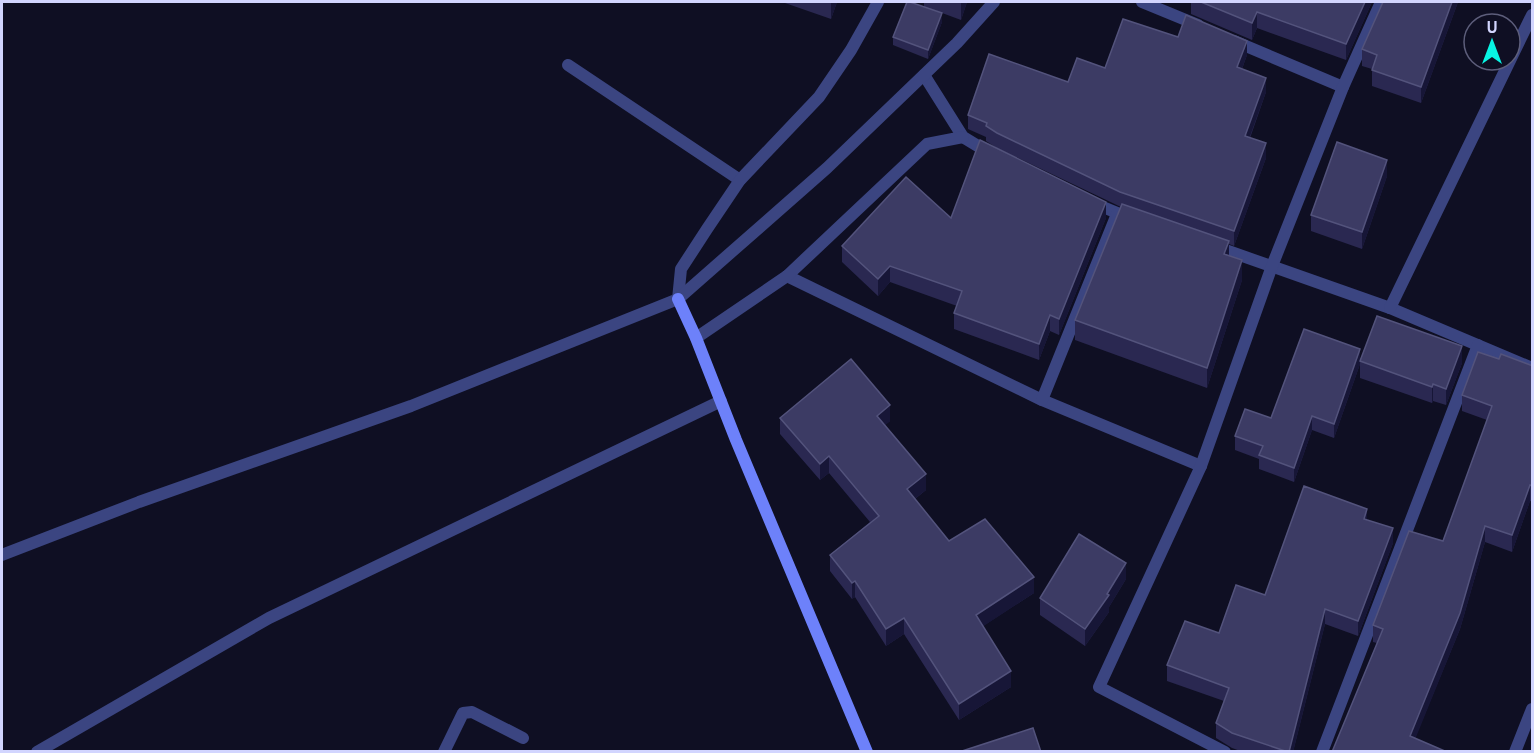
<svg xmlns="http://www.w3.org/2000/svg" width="1534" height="753" font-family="Ubuntu,sans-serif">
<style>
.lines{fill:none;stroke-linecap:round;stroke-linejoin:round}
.street{stroke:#3b4581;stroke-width:12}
.secondary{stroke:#6d81fa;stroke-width:12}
.wall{fill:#2a2851}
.shaded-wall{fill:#171637}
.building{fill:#3c3b64;stroke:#53537c;stroke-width:1.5}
</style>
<rect width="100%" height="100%" fill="#0f0f23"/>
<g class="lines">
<g class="street">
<polyline points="1142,2 1198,25"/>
<polyline points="1234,41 1343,87"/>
<polyline points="568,65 740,180"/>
<polyline points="924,75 963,137 991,154"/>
<polyline points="1093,203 1132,219"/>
<polyline points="1214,246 1390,308 1532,368"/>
<polyline points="787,276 1042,400 1201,466"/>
<polyline points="678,299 681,269 707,229 740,180 819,97 851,50 878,2"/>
<polyline points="1390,308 1532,15"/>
<polyline points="696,338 787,276 927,144 963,137"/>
<polyline points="1042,400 1117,214"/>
<polyline points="2,555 139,502 411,406 678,299 827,168 957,43 994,2"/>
<polyline points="37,752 269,618 721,401"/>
<polyline points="444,752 463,713 472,712 523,738"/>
<polyline points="1225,752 1099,687 1201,466 1272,266 1343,87 1381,2"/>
<polyline points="1322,752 1478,345"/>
<polyline points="1515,752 1532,709"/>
</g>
<polyline class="secondary" points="678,299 696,338 736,440 867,752"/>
</g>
<g class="wall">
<polygon points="785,2 837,2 831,19 785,3"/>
<polygon points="924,2 967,2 961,20 934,10 942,22 928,59 893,45 893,37 924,7"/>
<polygon points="1191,2 1372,2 1346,60 1257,28 1252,40 1191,14"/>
<polygon points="1383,2 1458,2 1421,103 1372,86 1372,69 1362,66 1362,49"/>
<polygon points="1178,37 1247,55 1242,69 1266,92 1250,138 1266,158 1234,246 1229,244 1229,255 1242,280 1207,388 1075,340 1075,320 1121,207 997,148 986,141 986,137 968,129 968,115 1068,82 1105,68"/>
<polygon points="1387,176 1362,249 1311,231 1311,215"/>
<polygon points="951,218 1106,218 1059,335 1050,331 1039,360 954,329 954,313 957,306 890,282 878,296 842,262 842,246"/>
<polygon points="1499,359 1533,366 1533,502 1530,501 1512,552 1485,542 1460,629 1415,738 1332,752 1377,643 1373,642 1373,625 1443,541 1487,420 1462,411 1462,395"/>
<polygon points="1360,360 1462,363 1446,405 1433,401 1432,403 1360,378 1360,364 1334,438 1312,430 1294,482 1259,469 1259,459 1235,450 1235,436 1271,418"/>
<polygon points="780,418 890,421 885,425 926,490 915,499 949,541 1034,593 983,626 1011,687 959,720 904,634 886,646 855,597 852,599 830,571 830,555 870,522 829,473 820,480 780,434"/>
<polygon points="1367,520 1393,543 1358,636 1325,624 1293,752 1243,752 1232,748 1216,738 1216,723 1224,701 1167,681 1167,665 1219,633 1265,595"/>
<polygon points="1126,579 1109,607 1109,612 1085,646 1040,615 1040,598"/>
</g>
<g class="shaded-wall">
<polygon points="832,2 837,2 831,19 831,3"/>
<polygon points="962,2 967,2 961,20 961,3"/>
<polygon points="1365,2 1372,2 1346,60 1346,44"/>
<polygon points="1452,2 1458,2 1421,103 1421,87"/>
<polygon points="1257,12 1257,28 1252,40 1252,23"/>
<polygon points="942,13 942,22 928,59 928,50"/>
<polygon points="1247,41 1247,55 1237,82 1237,67"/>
<polygon points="1266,78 1266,92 1245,150 1245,136"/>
<polygon points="1266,143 1266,158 1234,246 1234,231"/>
<polygon points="1387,160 1387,176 1362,249 1362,232"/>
<polygon points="1106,202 1106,218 1059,335 1059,319"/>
<polygon points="1229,241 1229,261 1224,254"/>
<polygon points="1242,260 1242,280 1207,388 1207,368"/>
<polygon points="890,266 890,282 878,296 878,279"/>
<polygon points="1050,315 1050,331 1039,360 1039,344"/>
<polygon points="1462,346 1462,363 1446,405 1446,389"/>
<polygon points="1360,349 1360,364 1334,438 1334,424"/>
<polygon points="1433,384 1433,401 1432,403 1432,387"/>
<polygon points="890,405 890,421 877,432 877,416"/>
<polygon points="1312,416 1312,430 1294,482 1294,468"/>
<polygon points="829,456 829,473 820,480 820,464"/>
<polygon points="926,474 926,490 907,505 907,489"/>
<polygon points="1530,485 1530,501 1512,552 1512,535"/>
<polygon points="1367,509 1367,524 1364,519"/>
<polygon points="1485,526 1485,542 1460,629 1410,752 1410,736"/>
<polygon points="1393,528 1393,543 1358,636 1358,621"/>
<polygon points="1126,563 1126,579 1109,607 1109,612 1085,646 1085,629"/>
<polygon points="1034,577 1034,593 976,631 976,615"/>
<polygon points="855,581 855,597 852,599 852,583"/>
<polygon points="1325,609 1325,624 1293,752 1289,752"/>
<polygon points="904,618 904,634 886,646 886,629"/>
<polygon points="1011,671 1011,687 959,720 959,704"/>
</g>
<g class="building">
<polygon points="907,2 910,2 942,13 928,50 893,37"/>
<polygon points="1201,2 1365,2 1346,44 1257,12 1252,23"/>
<polygon points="1383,2 1452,2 1421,87 1372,70 1377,55 1362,49"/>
<polygon points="1186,15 1247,41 1237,67 1266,78 1245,136 1266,143 1234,231 1120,192 997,133 986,126 987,123 968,115 989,54 1068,82 1077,58 1105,68 1123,19 1178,37"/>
<polygon points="980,140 1106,202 1059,319 1050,315 1039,344 954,313 962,291 890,266 878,279 842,246 906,177 951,218"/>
<polygon points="1337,142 1387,160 1362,232 1311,215"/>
<polygon points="1122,204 1229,241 1224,254 1242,260 1207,368 1075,320"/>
<polygon points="1377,316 1462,346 1446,389 1433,384 1432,387 1360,361"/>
<polygon points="1304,329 1360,349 1334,424 1312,416 1294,468 1259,455 1263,446 1235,436 1245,409 1271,418"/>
<polygon points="1478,352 1499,359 1501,354 1533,366 1533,486 1530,485 1512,535 1485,526 1460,613 1410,736 1447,752 1332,752 1383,629 1373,625 1409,531 1443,541 1492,406 1462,395"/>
<polygon points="851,359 890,405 877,416 926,474 907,489 949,541 985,519 1034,577 976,615 1011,671 959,704 904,618 886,629 855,581 852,583 830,555 879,516 829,456 820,464 780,418"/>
<polygon points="1304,486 1367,509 1364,519 1393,528 1358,621 1325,609 1289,752 1288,752 1232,733 1216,723 1229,688 1167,665 1185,621 1219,633 1236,585 1265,595"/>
<polygon points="1079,534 1126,563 1107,594 1109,595 1085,629 1040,598"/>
<polygon points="1033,728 1041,752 959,752"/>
</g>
<rect width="1534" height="753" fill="none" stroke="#d2d5fe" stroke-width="6"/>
<g transform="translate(1492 42)"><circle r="28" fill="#0f0f23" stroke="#5d5e7b" stroke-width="1.5"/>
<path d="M0-4.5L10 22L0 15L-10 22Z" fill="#08f4e3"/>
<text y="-9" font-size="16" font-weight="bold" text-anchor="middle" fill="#d2d5fe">U</text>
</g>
</svg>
